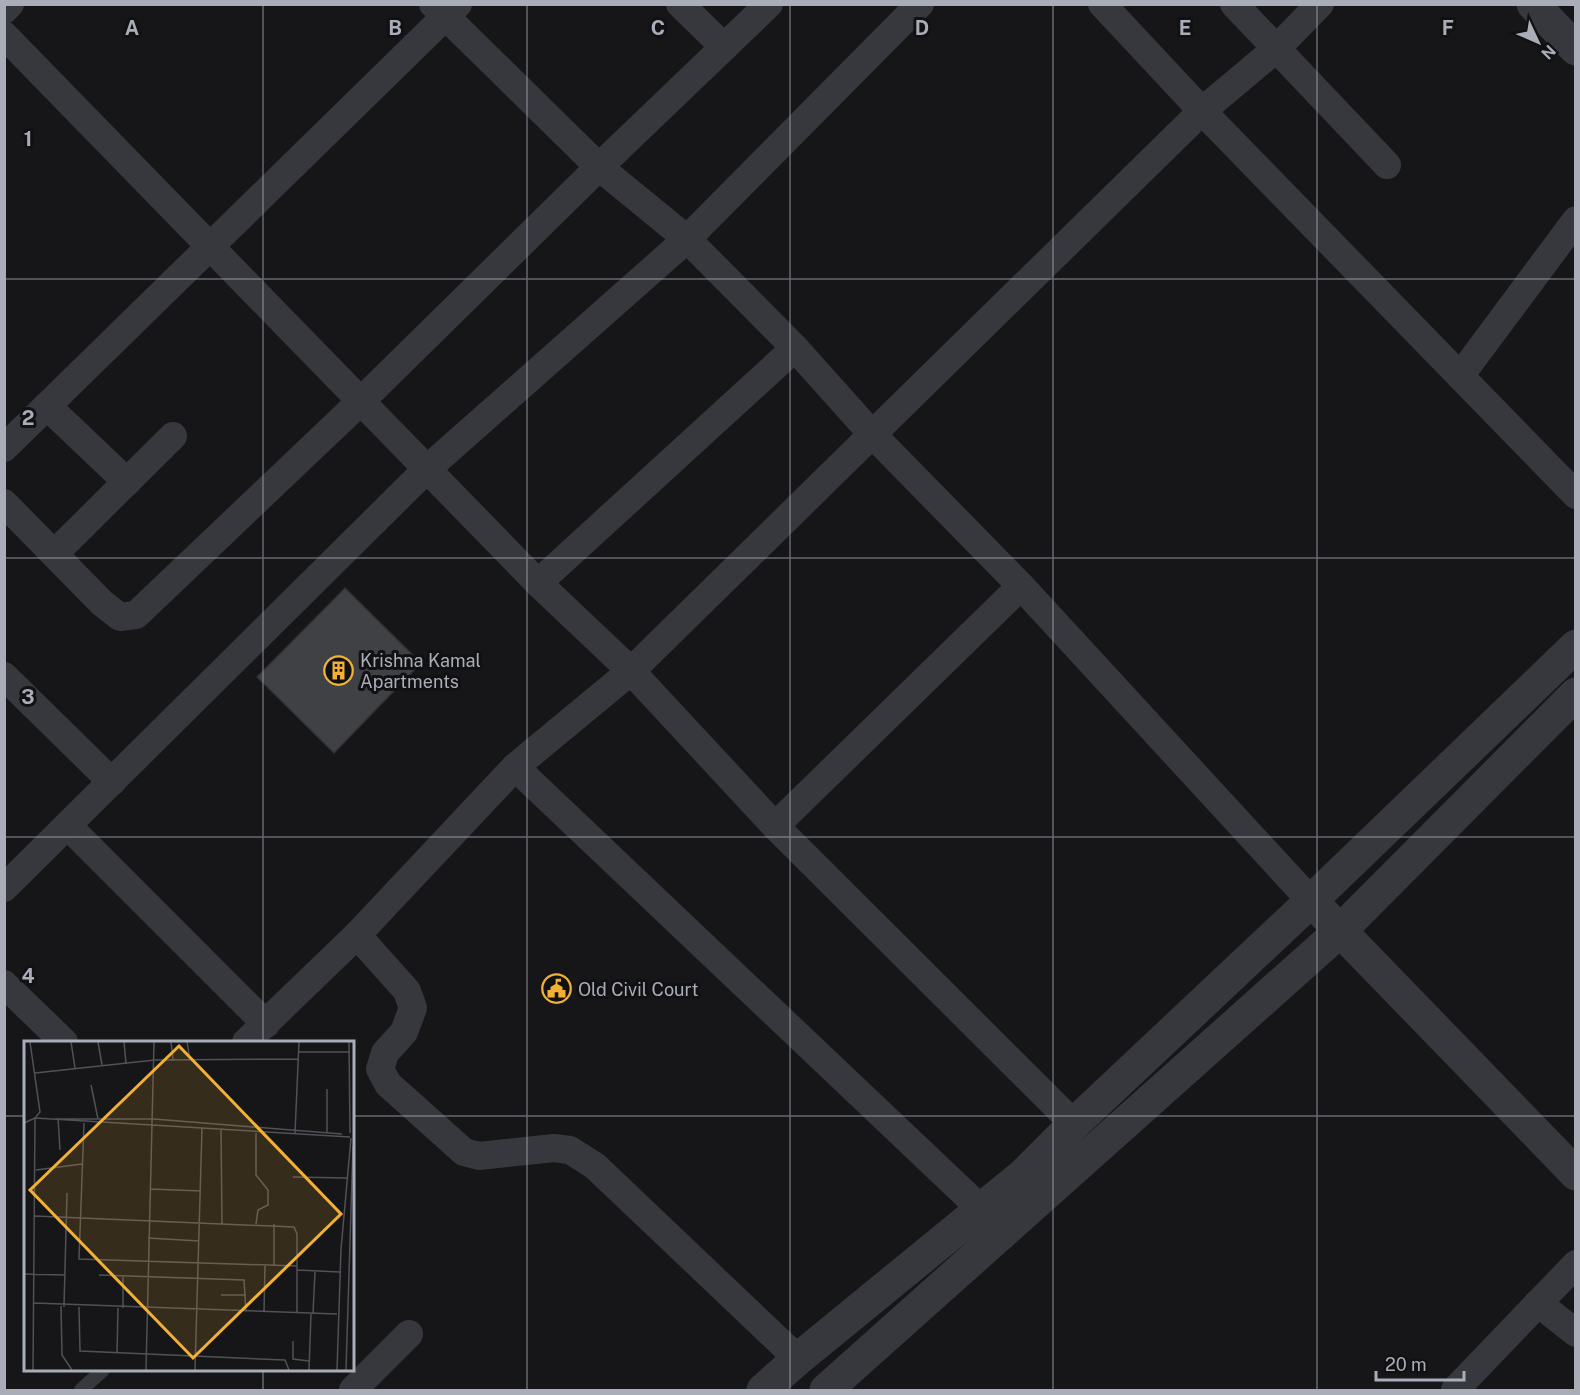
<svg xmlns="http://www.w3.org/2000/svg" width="1580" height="1395" font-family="'Public Sans',sans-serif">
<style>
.building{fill:#404145;stroke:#303034;stroke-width:1.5}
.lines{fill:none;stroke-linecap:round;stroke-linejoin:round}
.service{stroke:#37383d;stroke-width:14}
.minor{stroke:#37383d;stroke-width:28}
.tertiary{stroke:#37383d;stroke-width:33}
.grid{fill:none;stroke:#a8adb8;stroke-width:1.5;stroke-opacity:0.55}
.labels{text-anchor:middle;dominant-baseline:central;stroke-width:6;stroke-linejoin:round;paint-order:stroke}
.poi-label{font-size:18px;fill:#a8adb8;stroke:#111113;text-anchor:start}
.inset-road{fill:none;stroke:#505258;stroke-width:1.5}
.view{fill:#f2b134;fill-opacity:0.15;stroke:#f2b134;stroke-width:3}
.inset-edge{fill:none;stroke:#a8adb8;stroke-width:3}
.grid-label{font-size:20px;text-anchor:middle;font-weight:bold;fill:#a8adb8;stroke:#111113;stroke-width:6;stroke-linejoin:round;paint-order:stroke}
</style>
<rect width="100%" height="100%" fill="#161618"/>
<polygon class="building" points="345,588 421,663 334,753 257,677"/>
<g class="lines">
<polyline class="service" points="81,1390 103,1370"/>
<g class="minor">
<polyline points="433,4 599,167 687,239 795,348 872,434 1021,586 1311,901"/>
<polyline points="680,4 724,47"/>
<polyline points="1102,4 1202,111 1576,495"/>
<polyline points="1234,4 1387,165"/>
<polyline points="4,10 10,4"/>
<polyline points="4,35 538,583 631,671 775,826 1074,1124"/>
<polyline points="1460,376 1576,220"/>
<polyline points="47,406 127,482"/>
<polyline points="4,448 458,4"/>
<polyline points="4,503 102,603 120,617 136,615 361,401 599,167 769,4"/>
<polyline points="54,554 173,436"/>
<polyline points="538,583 795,348"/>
<polyline points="4,676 112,782"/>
<polyline points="515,767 981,1209"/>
<polyline points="68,826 266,1024"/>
<polyline points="775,826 1021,586"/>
<polyline points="4,888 427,469 687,239 920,4"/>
<polyline points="357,935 407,991 413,1008 404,1032 385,1053 380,1069 388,1084 464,1152 479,1156 554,1148 570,1150 595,1166 798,1359"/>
<polyline points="4,984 64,1042"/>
<polyline points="246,1042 357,935 515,767 631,671 1202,111 1277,48 1320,4"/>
<polyline points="1538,1303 1576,1333"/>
<polyline points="353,1390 409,1334"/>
<polyline points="1455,1390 1576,1264"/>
</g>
<g class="tertiary">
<polyline points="1533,4 1576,49"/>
<polyline points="1325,915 1576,1174"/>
<polyline points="763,1390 798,1359 1023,1175 1074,1124 1311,901 1576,646"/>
<polyline points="826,1390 1340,931 1576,694"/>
</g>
</g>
<path class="grid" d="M263,4V1042M527,4V1390M790,4V1390M1053,4V1390M1317,4V1390M4,279H1576M4,558H1576M4,837H1576M4,1116H26M352,1116H1576M263,1370V1390"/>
<defs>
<symbol id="building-ring" viewBox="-11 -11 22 22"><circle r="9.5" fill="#111113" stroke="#f2b134" stroke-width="1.5"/><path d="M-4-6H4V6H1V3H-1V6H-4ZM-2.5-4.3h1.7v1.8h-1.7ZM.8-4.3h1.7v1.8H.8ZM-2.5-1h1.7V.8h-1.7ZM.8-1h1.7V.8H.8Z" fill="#f2b134"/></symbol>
<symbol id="civic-ring" viewBox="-11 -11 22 22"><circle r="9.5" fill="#111113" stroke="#f2b134" stroke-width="1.5"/><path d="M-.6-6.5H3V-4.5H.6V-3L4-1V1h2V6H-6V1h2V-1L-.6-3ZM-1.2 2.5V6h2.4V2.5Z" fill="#f2b134"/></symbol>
</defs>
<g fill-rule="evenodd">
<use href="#building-ring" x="322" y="654" width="33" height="33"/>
<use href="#civic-ring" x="540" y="972" width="33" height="33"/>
</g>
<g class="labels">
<g class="poi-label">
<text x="360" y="660">Krishna Kamal<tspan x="360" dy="21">Apartments</tspan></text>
<text x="578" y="989">Old Civil Court</text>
</g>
</g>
<g transform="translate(24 1041)">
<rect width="330" height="330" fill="#161618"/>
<path class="inset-road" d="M6,1L16,71L11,77L9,329M47,1L51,27M74,1L78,24M100,1L102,22M147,1L149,19M163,1L166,19M325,1L326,92M275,11H326M11,32L131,19L274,18M67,44L74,78M34,77L36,109M31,78H130L318,93M0,82L11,77L326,96M60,82L55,218L273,225M197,88L198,183M303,91V48M232,92V134L244,149V164L234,169L232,183M271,92L275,1M12,129L58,123M269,136L323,137M126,148L177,150M11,175L270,186L273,193V272M124,197L175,200M250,225V183M273,229L316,231M0,233L41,234M75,234L220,239L222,271M197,254H222M10,262L313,273M37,265L38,314L48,329M40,266L43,152M55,266L56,310L261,319L265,329M99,267V235M240,271L241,225M289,273L291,230M269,300V318L285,320M93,312L94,267M122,329L130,1M171,329L178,87M285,329L287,273M313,329L317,208L327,97M322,329L329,105"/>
<path class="view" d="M155,5L317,173L169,317L6,149Z"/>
<rect width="330" height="330" class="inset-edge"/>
</g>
<g class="grid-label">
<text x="132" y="35">A</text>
<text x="395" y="35">B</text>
<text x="658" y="35">C</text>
<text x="922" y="35">D</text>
<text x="1185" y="35">E</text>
<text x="1448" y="35">F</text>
<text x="28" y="146">1</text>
<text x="28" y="425">2</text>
<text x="28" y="704">3</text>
<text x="28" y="983">4</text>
</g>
<rect width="1580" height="1395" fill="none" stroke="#a8adb8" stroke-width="12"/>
<g transform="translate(1538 42) rotate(134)" stroke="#111113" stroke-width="4.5" paint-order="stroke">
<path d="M0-4.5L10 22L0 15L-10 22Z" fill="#a8adb8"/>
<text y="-9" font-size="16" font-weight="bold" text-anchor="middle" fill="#a8adb8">N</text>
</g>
<path d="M1376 1371v9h88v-9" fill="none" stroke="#a8adb8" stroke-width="3"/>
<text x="1385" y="1371" font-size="18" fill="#a8adb8" stroke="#111113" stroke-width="4.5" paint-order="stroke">20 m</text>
</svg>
